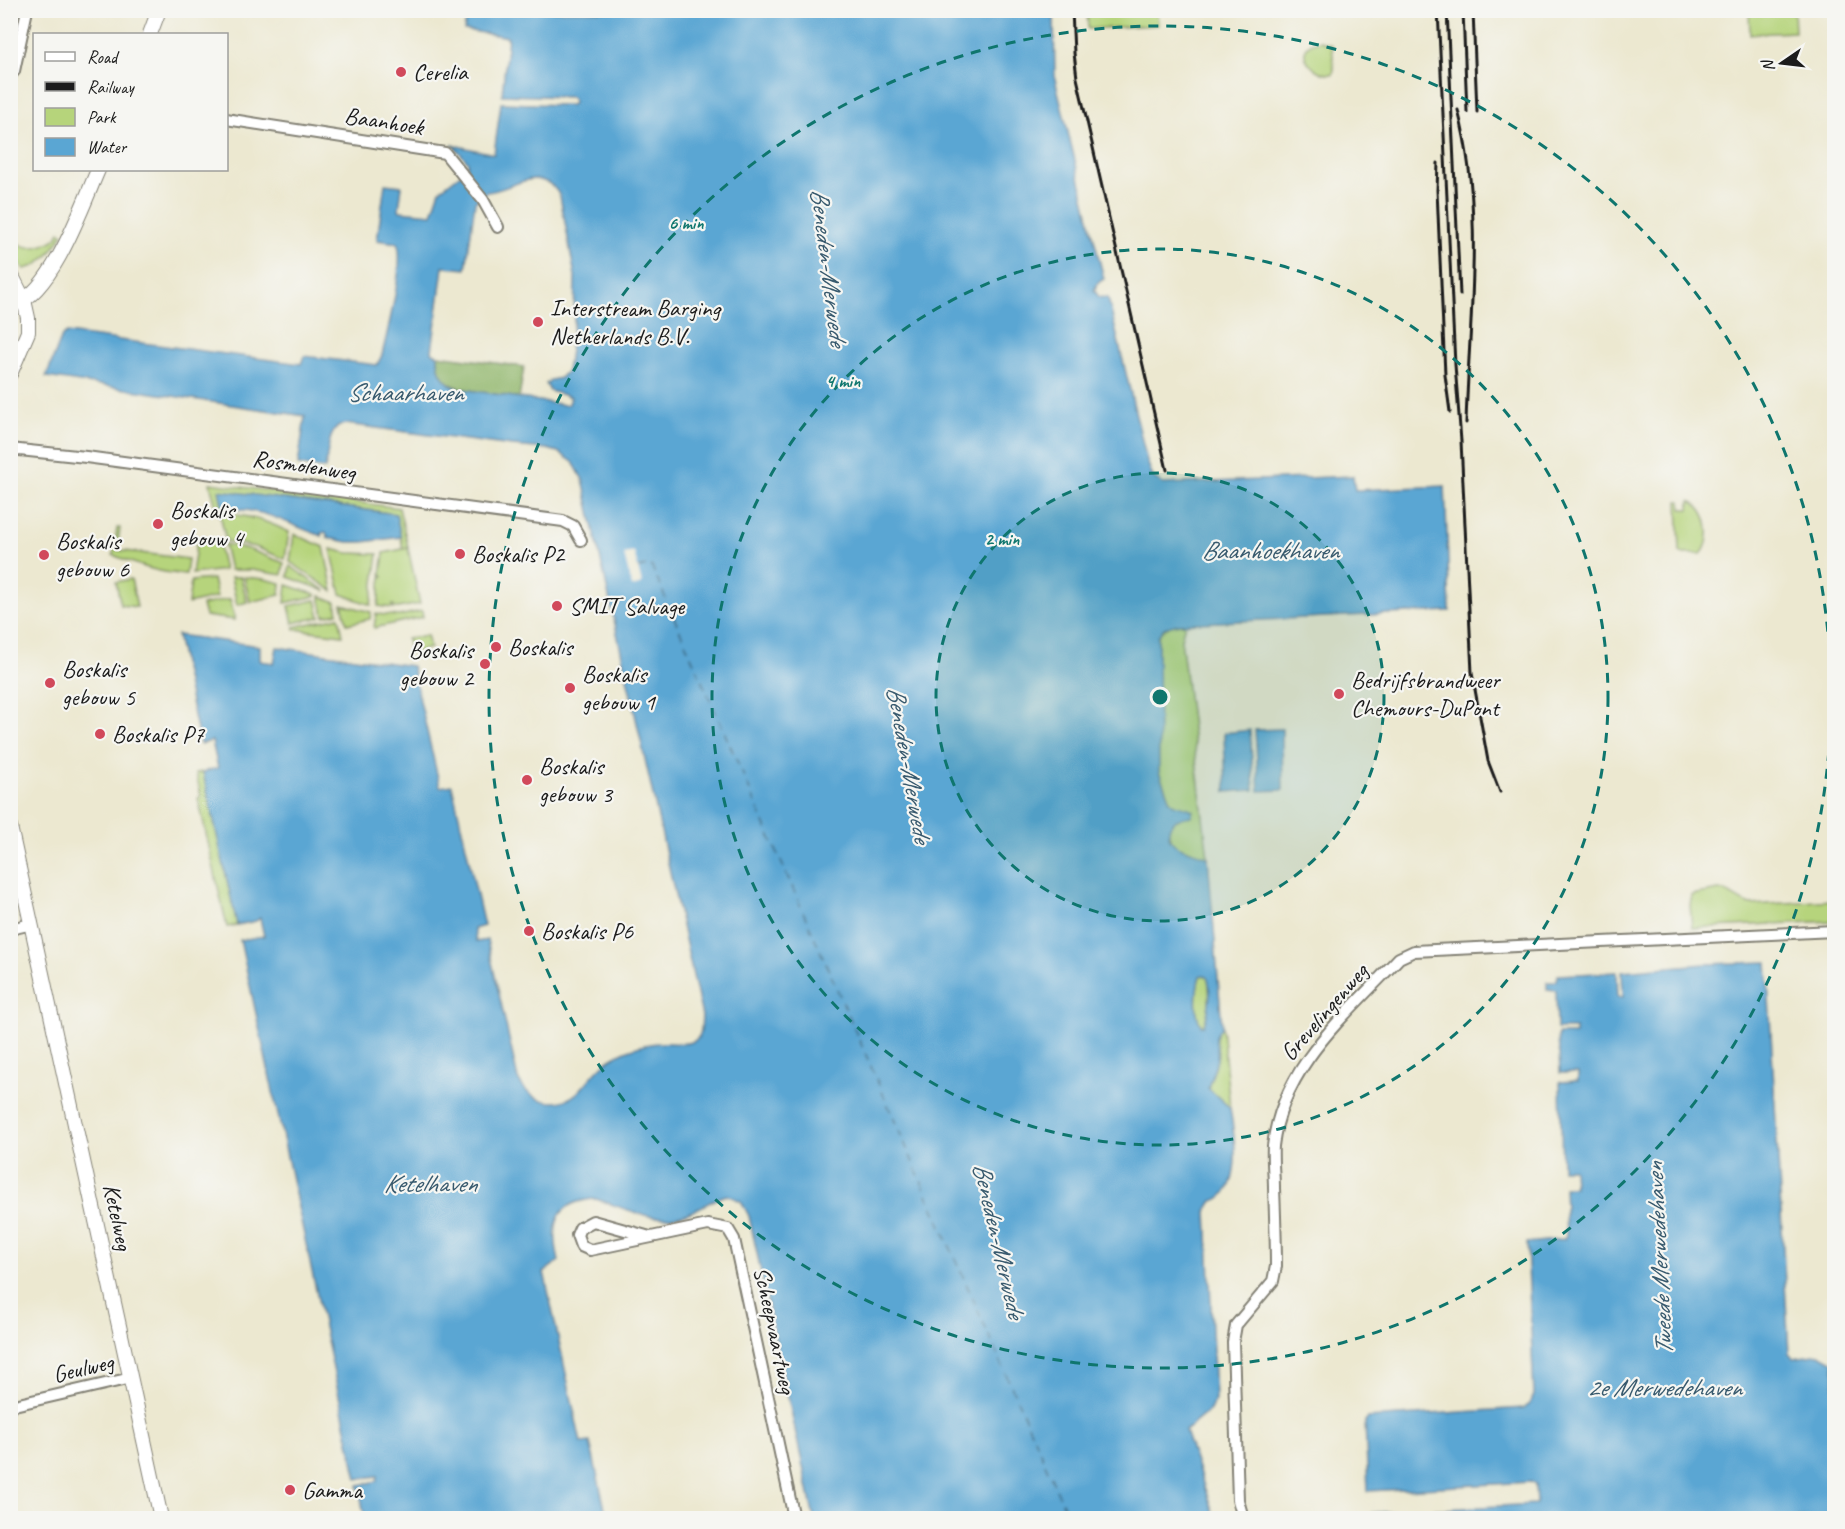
<svg xmlns="http://www.w3.org/2000/svg" width="1845" height="1529" font-family="Caveat,sans-serif">
<style>
.green{fill:#b6d47b;stroke:#69784c;stroke-width:1.5}
.forest{fill:#90b66b;stroke:#566944;stroke-width:1.5}
.water{fill:#5aa6d3;stroke:#3b6178;stroke-width:1.5;fill-rule:evenodd}
.pier{fill:#ece8d0}
.lines{fill:none;stroke-linecap:round;stroke-linejoin:round}
.ferry{stroke:#385a6e;stroke-width:1.5;stroke-dasharray:8 6;stroke-linecap:butt}
.minor-casing{stroke:#848276;stroke-width:14}
.tertiary-casing{stroke:#848276;stroke-width:16}
.minor{stroke:#fff;stroke-width:10}
.tertiary{stroke:#fff;stroke-width:14}
.rail{stroke:#1c1c1c;stroke-width:3}
.ring{fill:none;stroke:#0f766e;stroke-width:3;stroke-dasharray:10 8}
.poi-dot{fill:#d1495b;stroke:#f6f6f2;stroke-width:2}
.labels{text-anchor:middle;dominant-baseline:central;stroke-width:4.5;stroke-linejoin:round;paint-order:stroke}
.poi-label{font-size:24px;fill:#1c1c1c;stroke:#f6f6f2;text-anchor:start}
.street-label{font-size:24px;fill:#1c1c1c;stroke:#f6f6f2}
.water-label{font-size:26px;font-style:italic;fill:#385a6e;stroke:#f6f6f2}
.centre{fill:#0f766e;stroke:#f6f6f2;stroke-width:3}
.ring-label{font-size:18px;text-anchor:middle;font-weight:bold;fill:#0f766e;stroke:#f6f6f2;stroke-width:4.5;stroke-linejoin:round;paint-order:stroke}
</style>
<rect width="100%" height="100%" fill="#f6f6f2"/>
<filter id="ink" filterUnits="userSpaceOnUse"><feTurbulence type="fractalNoise" baseFrequency=".0167" numOctaves="2"/><feDisplacementMap in="SourceGraphic" scale="12" xChannelSelector="R" yChannelSelector="G"/><feConvolveMatrix kernelMatrix="1 2 1 2 8 2 1 2 1" color-interpolation-filters="sRGB"/></filter>
<filter id="wash" filterUnits="userSpaceOnUse"><feTurbulence type="fractalNoise" baseFrequency=".008" numOctaves="4" result="noise"/><feDisplacementMap in="SourceGraphic" scale="24" xChannelSelector="R" yChannelSelector="G"/><feGaussianBlur stdDeviation="1.35" result="paint"/><feColorMatrix in="noise" values="0 0 0 0 0 0 0 0 0 0 0 0 0 0 0 0 0 1.4 0 .05"/><feComposite in="paint" operator="in"/></filter>
<g filter="url(#wash)">
<rect width="100%" height="100%" fill="#ece8d0"/>
<g class="green">
<polygon points="1087,11 1157,11 1158,25 1088,29"/>
<polygon points="1749,11 1794,11 1795,32 1750,34"/>
<path d="M1321,41L1332,45L1334,70L1332,74C1311,76 1289,45 1321,41Z"/>
<path d="M60,232L63,234C53,250 43,266 24,269L11,252L10,234C13,238 16,242 21,245C32,251 55,244 60,232Z"/>
<polygon points="210,483 399,508 408,547 403,548 396,514 219,490 224,512 217,512"/>
<path d="M1678,501H1681L1682,509H1690V501C1709,508 1714,540 1701,554H1683L1680,552Z"/>
<path d="M220,514C244,513 267,521 289,532L285,559L255,547L226,541Z"/>
<path d="M117,528H120L117,550L188,559L186,574C160,574 137,565 113,555Z"/>
<polygon points="294,534 324,547 333,591 290,562"/>
<polygon points="197,540 218,543 224,570 192,574"/>
<polygon points="224,544 248,549 284,563 282,575 252,570 230,570"/>
<polygon points="408,548 420,604 398,608 394,608 394,605 392,605 392,608 378,606 381,577 383,577 381,574 384,553"/>
<polygon points="331,549 348,553 378,554 371,605 341,594"/>
<polygon points="290,566 326,591 288,577"/>
<polygon points="231,577 241,577 247,602 237,605"/>
<polygon points="244,577 264,579 281,583 280,595 250,602"/>
<polygon points="131,579 137,607 121,605 116,582"/>
<polygon points="213,579 217,597 188,604 191,581"/>
<polygon points="287,585 315,594 316,596 285,603"/>
<polygon points="320,596 336,602 338,613 324,616"/>
<polygon points="230,599 235,620 205,616 202,605"/>
<polygon points="316,600 320,617 293,623 289,606"/>
<polygon points="342,604 371,612 370,619 347,624"/>
<polygon points="422,611 423,617 374,628 376,614 399,616"/>
<polygon points="339,617 343,635 295,629 294,627"/>
<path d="M1185,624L1181,639L1208,857C1191,849 1163,850 1170,824L1181,818L1170,801L1159,772L1158,637C1162,626 1174,624 1185,624Z"/>
<polygon points="427,635 430,648 410,653 407,639"/>
<polygon points="203,772 237,925 227,927 198,798 201,797 196,773"/>
<path d="M1719,890C1731,892 1739,902 1751,905L1834,900V921L1692,928L1690,905L1692,895Z"/>
<path d="M1203,975L1207,976C1212,989 1209,1013 1204,1025H1201C1194,1014 1196,989 1200,976Z"/>
<path d="M1222,1027L1230,1108L1208,1088C1211,1079 1215,1069 1217,1059C1220,1045 1210,1040 1222,1027Z"/>
</g>
<path class="forest" d="M438,355L524,367L519,398C506,396 494,394 481,392C457,388 436,386 438,355Z"/>
<g class="water">
<path d="M468,11H1054L1055,79L1104,279L1099,282L1094,290L1099,297L1108,298L1147,461L1153,477L1163,484L1353,476L1355,490L1445,486L1450,611L1178,624L1164,628L1158,636L1159,772L1170,801C1176,808 1187,804 1193,811L1191,816C1182,818 1171,819 1169,830C1165,849 1196,851 1208,857L1222,1027C1210,1040 1220,1045 1217,1059C1215,1069 1211,1078 1208,1088L1230,1108C1234,1132 1245,1192 1213,1201L1207,1210L1215,1399L1210,1410L1185,1431L1215,1518H814L749,1216L741,1201L727,1195C713,1199 701,1208 688,1213C656,1226 626,1208 596,1199C554,1201 551,1225 559,1261L544,1272L581,1443L590,1442L607,1518H365L358,1485L377,1481L378,1476L357,1479L240,940L264,936L260,918L256,921L237,925L203,772L218,768L212,741L200,744L177,635L260,646V661L274,663L277,647L412,666L440,787L452,785L484,926L474,929L476,942L487,940L518,1079C529,1101 557,1110 577,1093C587,1084 594,1072 605,1063C614,1056 624,1051 634,1048C643,1045 653,1043 662,1043C672,1042 685,1046 694,1041C703,1037 701,1024 702,1016L583,480L573,462L558,452L547,449L512,446L346,424C327,425 328,455 325,469L298,465L305,416L46,377L62,336L67,333L301,364L304,356L377,365L382,355C387,334 406,259 397,243L377,240L385,184L402,186L399,209L400,211L432,214L440,190L467,169L468,162L453,145L494,154L501,103L564,105H571L574,102L571,97L502,95L508,37L464,30ZM533,179C546,180 553,184 560,196L575,276L574,321L567,371L560,378L551,380L546,384L550,391L571,397L569,404L565,405L456,388C442,380 437,370 438,355L433,353L432,351L443,267L466,269L475,202L486,192C500,192 517,181 533,179ZM1203,975L1207,977C1212,989 1209,1012 1204,1025H1201C1194,1014 1196,989 1200,976Z"/>
<path d="M219,490L396,514L401,537L363,542H348L328,538L326,532L321,533L322,536C283,523 267,508 223,509Z"/>
<polygon points="1282,729 1283,790 1259,791 1255,730"/>
<polygon points="1250,730 1254,790 1226,792 1224,733"/>
<polygon points="1767,962 1789,1354 1793,1358 1820,1354 1834,1362 1834,1518 1372,1518 1372,1513 1536,1504 1535,1485 1531,1482 1368,1491 1365,1421 1368,1418 1524,1408 1529,1405 1534,1395 1527,1243 1564,1239 1566,1235 1564,1187 1574,1187 1573,1169 1562,1169 1560,1082 1578,1081 1578,1073 1560,1073 1558,1034 1575,1034 1575,1029 1557,1029 1556,990 1547,989 1547,982 1554,982 1557,980 1558,975 1617,972 1618,997 1623,997 1622,971 1705,964"/>
</g>
<polygon class="pier" points="634,552 642,584 632,587 624,554"/>
<g class="lines">
<polyline class="ferry" points="638,568 651,565 1069,1518"/>
</g>
</g>
<g filter="url(#ink)">
<g class="lines">
<defs>
<g id="minor">
<polyline points="10,75 14,71 27,10"/>
<polyline points="226,119 445,153 483,200 498,227"/>
<polyline points="10,449 86,457 563,521 573,526 581,540"/>
<polyline points="10,929 32,924"/>
<polyline points="650,1237 593,1221 580,1228 577,1235 581,1246 590,1250 708,1225 728,1229 734,1239 794,1518"/>
<polyline points="10,1406 131,1378"/>
<path d="M1243,1518L1238,1500L1233,1342L1236,1325L1273,1281L1276,1266C1276,1240 1275,1214 1274,1188C1274,1174 1272,1159 1273,1146C1282,1066 1347,1014 1399,958L1414,951L1834,931"/>
</g>
<g id="tertiary">
<polyline points="150,34 159,10"/>
<polyline points="10,272 24,300 28,318 28,332 10,374"/>
<path d="M17,303C53,290 83,204 98,170"/>
<polyline points="10,827 161,1518"/>
</g>
</defs>
<use href="#minor" class="minor-casing"/>
<use href="#tertiary" class="tertiary-casing"/>
<use href="#minor" class="minor"/>
<use href="#tertiary" class="tertiary"/>
<g class="rail">
<polyline points="1072,10 1074,53 1077,78 1167,470"/>
<polyline points="1438,10 1455,365 1461,441 1472,673 1488,761 1500,792"/>
<polyline points="1447,10 1460,295"/>
<polyline points="1463,10 1467,112"/>
<polyline points="1473,10 1477,112"/>
<path d="M1458,110C1485,215 1469,317 1466,423"/>
<polyline points="1438,163 1437,190 1445,375 1450,412"/>
</g>
</g>
</g>
<circle cx="1160" cy="697" r="224" fill="#0f766e" fill-opacity=".12"/>
<g class="ring">
<circle cx="1160" cy="697" r="224"/>
<circle cx="1160" cy="697" r="448"/>
<circle cx="1160" cy="697" r="671"/>
</g>
<g class="poi-dot">
<circle cx="401" cy="72" r="6"/>
<circle cx="538" cy="322" r="6"/>
<circle cx="158" cy="524" r="6"/>
<circle cx="460" cy="554" r="6"/>
<circle cx="44" cy="555" r="6"/>
<circle cx="557" cy="606" r="6"/>
<circle cx="496" cy="647" r="6"/>
<circle cx="485" cy="664" r="6"/>
<circle cx="50" cy="683" r="6"/>
<circle cx="570" cy="688" r="6"/>
<circle cx="1339" cy="694" r="6"/>
<circle cx="100" cy="734" r="6"/>
<circle cx="527" cy="780" r="6"/>
<circle cx="529" cy="931" r="6"/>
<circle cx="290" cy="1490" r="6"/>
</g>
<g class="labels">
<g class="poi-label">
<text x="413" y="72">Cerelia</text>
<text x="550" y="308">Interstream Barging<tspan x="550" dy="28">Netherlands B.V.</tspan></text>
<text x="170" y="510">Boskalis<tspan x="170" dy="28">gebouw 4</tspan></text>
<text x="56" y="541">Boskalis<tspan x="56" dy="28">gebouw 6</tspan></text>
<text x="472" y="554">Boskalis P2</text>
<text x="569" y="606">SMIT Salvage</text>
<text x="508" y="647">Boskalis</text>
<text x="473" y="650" text-anchor="end">Boskalis<tspan x="473" dy="28">gebouw 2</tspan></text>
<text x="62" y="669">Boskalis<tspan x="62" dy="28">gebouw 5</tspan></text>
<text x="582" y="674">Boskalis<tspan x="582" dy="28">gebouw 1</tspan></text>
<text x="1351" y="680">Bedrijfsbrandweer<tspan x="1351" dy="28">Chemours-DuPont</tspan></text>
<text x="112" y="734">Boskalis P7</text>
<text x="539" y="766">Boskalis<tspan x="539" dy="28">gebouw 3</tspan></text>
<text x="541" y="931">Boskalis P6</text>
<text x="302" y="1490">Gamma</text>
</g>
<g class="street-label">
<text transform="translate(384 121) rotate(9)">Baanhoek</text>
<text transform="translate(304 465) rotate(8)">Rosmolenweg</text>
<text transform="translate(1324 1012) rotate(-49)">Grevelingenweg</text>
<text transform="translate(118 1217) rotate(78)">Ketelweg</text>
<text transform="translate(775 1330) rotate(78)">Scheepvaartweg</text>
<text transform="translate(83 1368) rotate(-13)">Geulweg</text>
</g>
<g class="water-label">
<text transform="translate(829 267) rotate(83)">Beneden-Merwede</text>
<text x="405" y="392">Schaarhaven</text>
<text x="1270" y="550">Baanhoekhaven</text>
<text transform="translate(909 764) rotate(80)">Beneden-Merwede</text>
<text x="430" y="1183">Ketelhaven</text>
<text transform="translate(999 1240) rotate(77)">Beneden-Merwede</text>
<text transform="translate(1659 1259) rotate(-93)">Tweede Merwedehaven</text>
<text x="1664" y="1387">2e Merwedehaven</text>
</g>
</g>
<circle cx="1160" cy="697" r="9" class="centre"/>
<g class="ring-label">
<text x="686" y="229">6 min</text>
<text x="843" y="387">4 min</text>
<text x="1002" y="545">2 min</text>
</g>
<rect width="1845" height="1529" fill="none" stroke="#f6f6f2" stroke-width="36"/>
<rect x="33" y="33" width="195" height="138" fill="#f6f6f2" stroke="#9f9f9c" stroke-width="1.5"/>
<rect x="45" y="52" width="30" height="9" fill="#ffffff" stroke="#9f9f9c" stroke-width="1.5"/>
<text x="87" y="63" font-size="18" fill="#1c1c1c">Road</text>
<rect x="45" y="82" width="30" height="9" fill="#1c1c1c" stroke="#9f9f9c" stroke-width="1.5"/>
<text x="87" y="93" font-size="18" fill="#1c1c1c">Railway</text>
<rect x="45" y="108" width="30" height="18" fill="#b6d47b" stroke="#9f9f9c" stroke-width="1.5"/>
<text x="87" y="123" font-size="18" fill="#1c1c1c">Park</text>
<rect x="45" y="138" width="30" height="18" fill="#5aa6d3" stroke="#9f9f9c" stroke-width="1.5"/>
<text x="87" y="153" font-size="18" fill="#1c1c1c">Water</text>
<g transform="translate(1782 63) rotate(256)" stroke="#f6f6f2" stroke-width="4.5" paint-order="stroke">
<path d="M0-4.5L10 22L0 15L-10 22Z" fill="#1c1c1c"/>
<text y="-9" font-size="16" font-weight="bold" text-anchor="middle" fill="#1c1c1c">N</text>
</g>
</svg>
